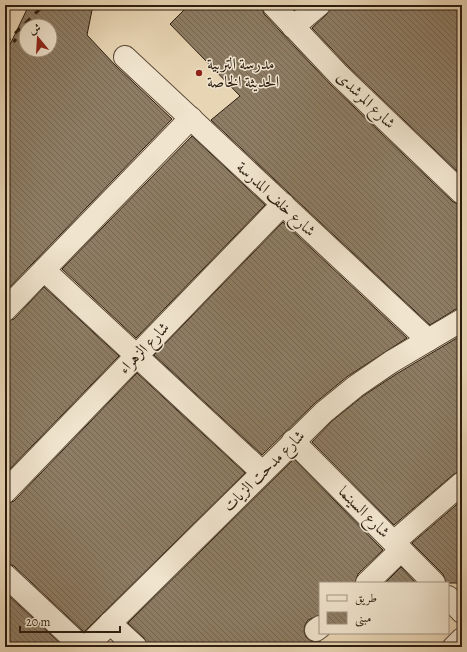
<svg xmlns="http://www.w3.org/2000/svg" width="467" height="652" font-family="Alegreya,Amiri,serif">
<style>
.building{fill:url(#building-back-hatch);stroke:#2c1d0f;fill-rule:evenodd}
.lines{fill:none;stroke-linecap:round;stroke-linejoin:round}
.minor-casing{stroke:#5b4b38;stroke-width:24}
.minor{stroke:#f0e4ce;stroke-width:22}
.rail{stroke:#2c1d0f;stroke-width:3;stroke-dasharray:7 7;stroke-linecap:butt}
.poi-dot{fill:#8f2418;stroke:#f0e4ce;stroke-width:1.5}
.labels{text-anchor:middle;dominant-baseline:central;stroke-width:3;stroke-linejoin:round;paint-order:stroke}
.poi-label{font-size:16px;fill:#2c1d0f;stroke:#f0e4ce;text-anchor:start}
.street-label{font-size:16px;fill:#2c1d0f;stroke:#f0e4ce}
</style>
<defs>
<pattern id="building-back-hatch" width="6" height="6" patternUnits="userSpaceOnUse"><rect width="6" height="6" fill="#8e7d65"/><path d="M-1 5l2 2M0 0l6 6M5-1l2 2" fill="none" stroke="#746652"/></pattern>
</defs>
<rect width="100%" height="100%" fill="#e8d5b4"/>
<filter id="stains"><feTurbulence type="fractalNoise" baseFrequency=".005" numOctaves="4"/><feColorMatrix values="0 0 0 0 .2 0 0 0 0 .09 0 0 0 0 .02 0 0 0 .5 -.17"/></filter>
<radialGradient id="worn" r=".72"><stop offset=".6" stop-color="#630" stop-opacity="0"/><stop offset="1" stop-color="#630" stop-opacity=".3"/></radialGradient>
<g class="building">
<path d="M29,5H93L87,35L116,66L172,119L5,292V55ZM26,26H50V50H26Z"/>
<polygon points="189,5 261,5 264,14 330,84 453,202 462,205 462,308 456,309 430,325 211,120 240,96 170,24"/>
<polygon points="331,5 462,5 462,176 348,66 312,28 327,14"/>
<polygon points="192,136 265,205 136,338 62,269"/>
<polygon points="283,222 407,338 348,376 315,403 262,455 154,355"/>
<polygon points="44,287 119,356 5,474 5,322 14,319"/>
<polygon points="462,335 462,471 454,474 394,525 312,442 332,421 363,396 398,373"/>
<polygon points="137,373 245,473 84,632 14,566 5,563 5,504 14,501"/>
<polygon points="294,459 383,550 358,574 355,583 320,583 320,615 308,620 305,625 304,631 306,637 311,641 320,641 320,647 148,647 144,638 128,623"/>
<polygon points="462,500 462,583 446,583 443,574 412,543"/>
<polygon points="401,567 416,583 385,583"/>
<polygon points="5,592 64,647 5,647"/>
</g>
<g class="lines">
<defs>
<g id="minor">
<polyline points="273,5 339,75 462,193"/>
<polyline points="293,27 319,5"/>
<polyline points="125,57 428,340"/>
<polyline points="44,270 262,472"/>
<polyline points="5,310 191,118"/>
<polyline points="293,441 434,583"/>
<polyline points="5,492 283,204"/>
<polyline points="394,542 462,483"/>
<polyline points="5,575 82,647"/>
<polyline points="367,583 401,550"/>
<polyline points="448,597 462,612"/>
<polyline points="110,623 136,647"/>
<polyline points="316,630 320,627"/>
<polyline points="86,647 324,412 356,386 391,362 462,320"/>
<polyline points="454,647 462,639"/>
</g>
</defs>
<use href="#minor" class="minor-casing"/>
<use href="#minor" class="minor"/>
<g class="rail">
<polyline points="5,43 44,5"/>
<polyline points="5,53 16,39"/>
</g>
</g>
<circle class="poi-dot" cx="199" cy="73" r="4"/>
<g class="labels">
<g class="poi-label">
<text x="207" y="64">مدرسة التربية<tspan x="207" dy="18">الحديثة الخاصة</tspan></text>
</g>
<g class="street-label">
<text transform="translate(366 100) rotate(44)">شارع المرشدى</text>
<text transform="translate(276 199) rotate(43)">شارع خلف المدرسة</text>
<text transform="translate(144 348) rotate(-46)">شارع الزهراء</text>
<text transform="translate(264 471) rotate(-45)">شارع مدحت الزيات</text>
<text transform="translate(364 512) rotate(45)">شارع السينما</text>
</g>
</g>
<rect width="467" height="652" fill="none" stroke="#e8d5b4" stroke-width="20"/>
<rect x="6" y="6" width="455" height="640" fill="none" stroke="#2c1d0f" stroke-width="2"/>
<rect x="10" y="10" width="447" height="632" fill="none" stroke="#2c1d0f"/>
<rect x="319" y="582" width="130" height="52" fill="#f0e4ce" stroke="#a29482"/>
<rect x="327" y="595" width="20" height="6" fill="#f0e4ce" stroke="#a29482"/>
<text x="355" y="602" font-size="12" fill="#2c1d0f">طريق</text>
<rect x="327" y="612" width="20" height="12" fill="url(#building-back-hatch)" stroke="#a29482"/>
<text x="355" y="622" font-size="12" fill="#2c1d0f">مبنى</text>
<g transform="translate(38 38) rotate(342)"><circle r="19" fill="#f0e4ce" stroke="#a29482"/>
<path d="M0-3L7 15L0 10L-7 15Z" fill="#8f2418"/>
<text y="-6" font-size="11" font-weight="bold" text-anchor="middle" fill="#2c1d0f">ش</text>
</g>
<path d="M20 626v6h100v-6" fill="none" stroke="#2c1d0f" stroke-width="2"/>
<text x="26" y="626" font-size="12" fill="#2c1d0f" stroke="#f0e4ce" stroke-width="3" paint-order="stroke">20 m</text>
<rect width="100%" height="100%" filter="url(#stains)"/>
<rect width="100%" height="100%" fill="url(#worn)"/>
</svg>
